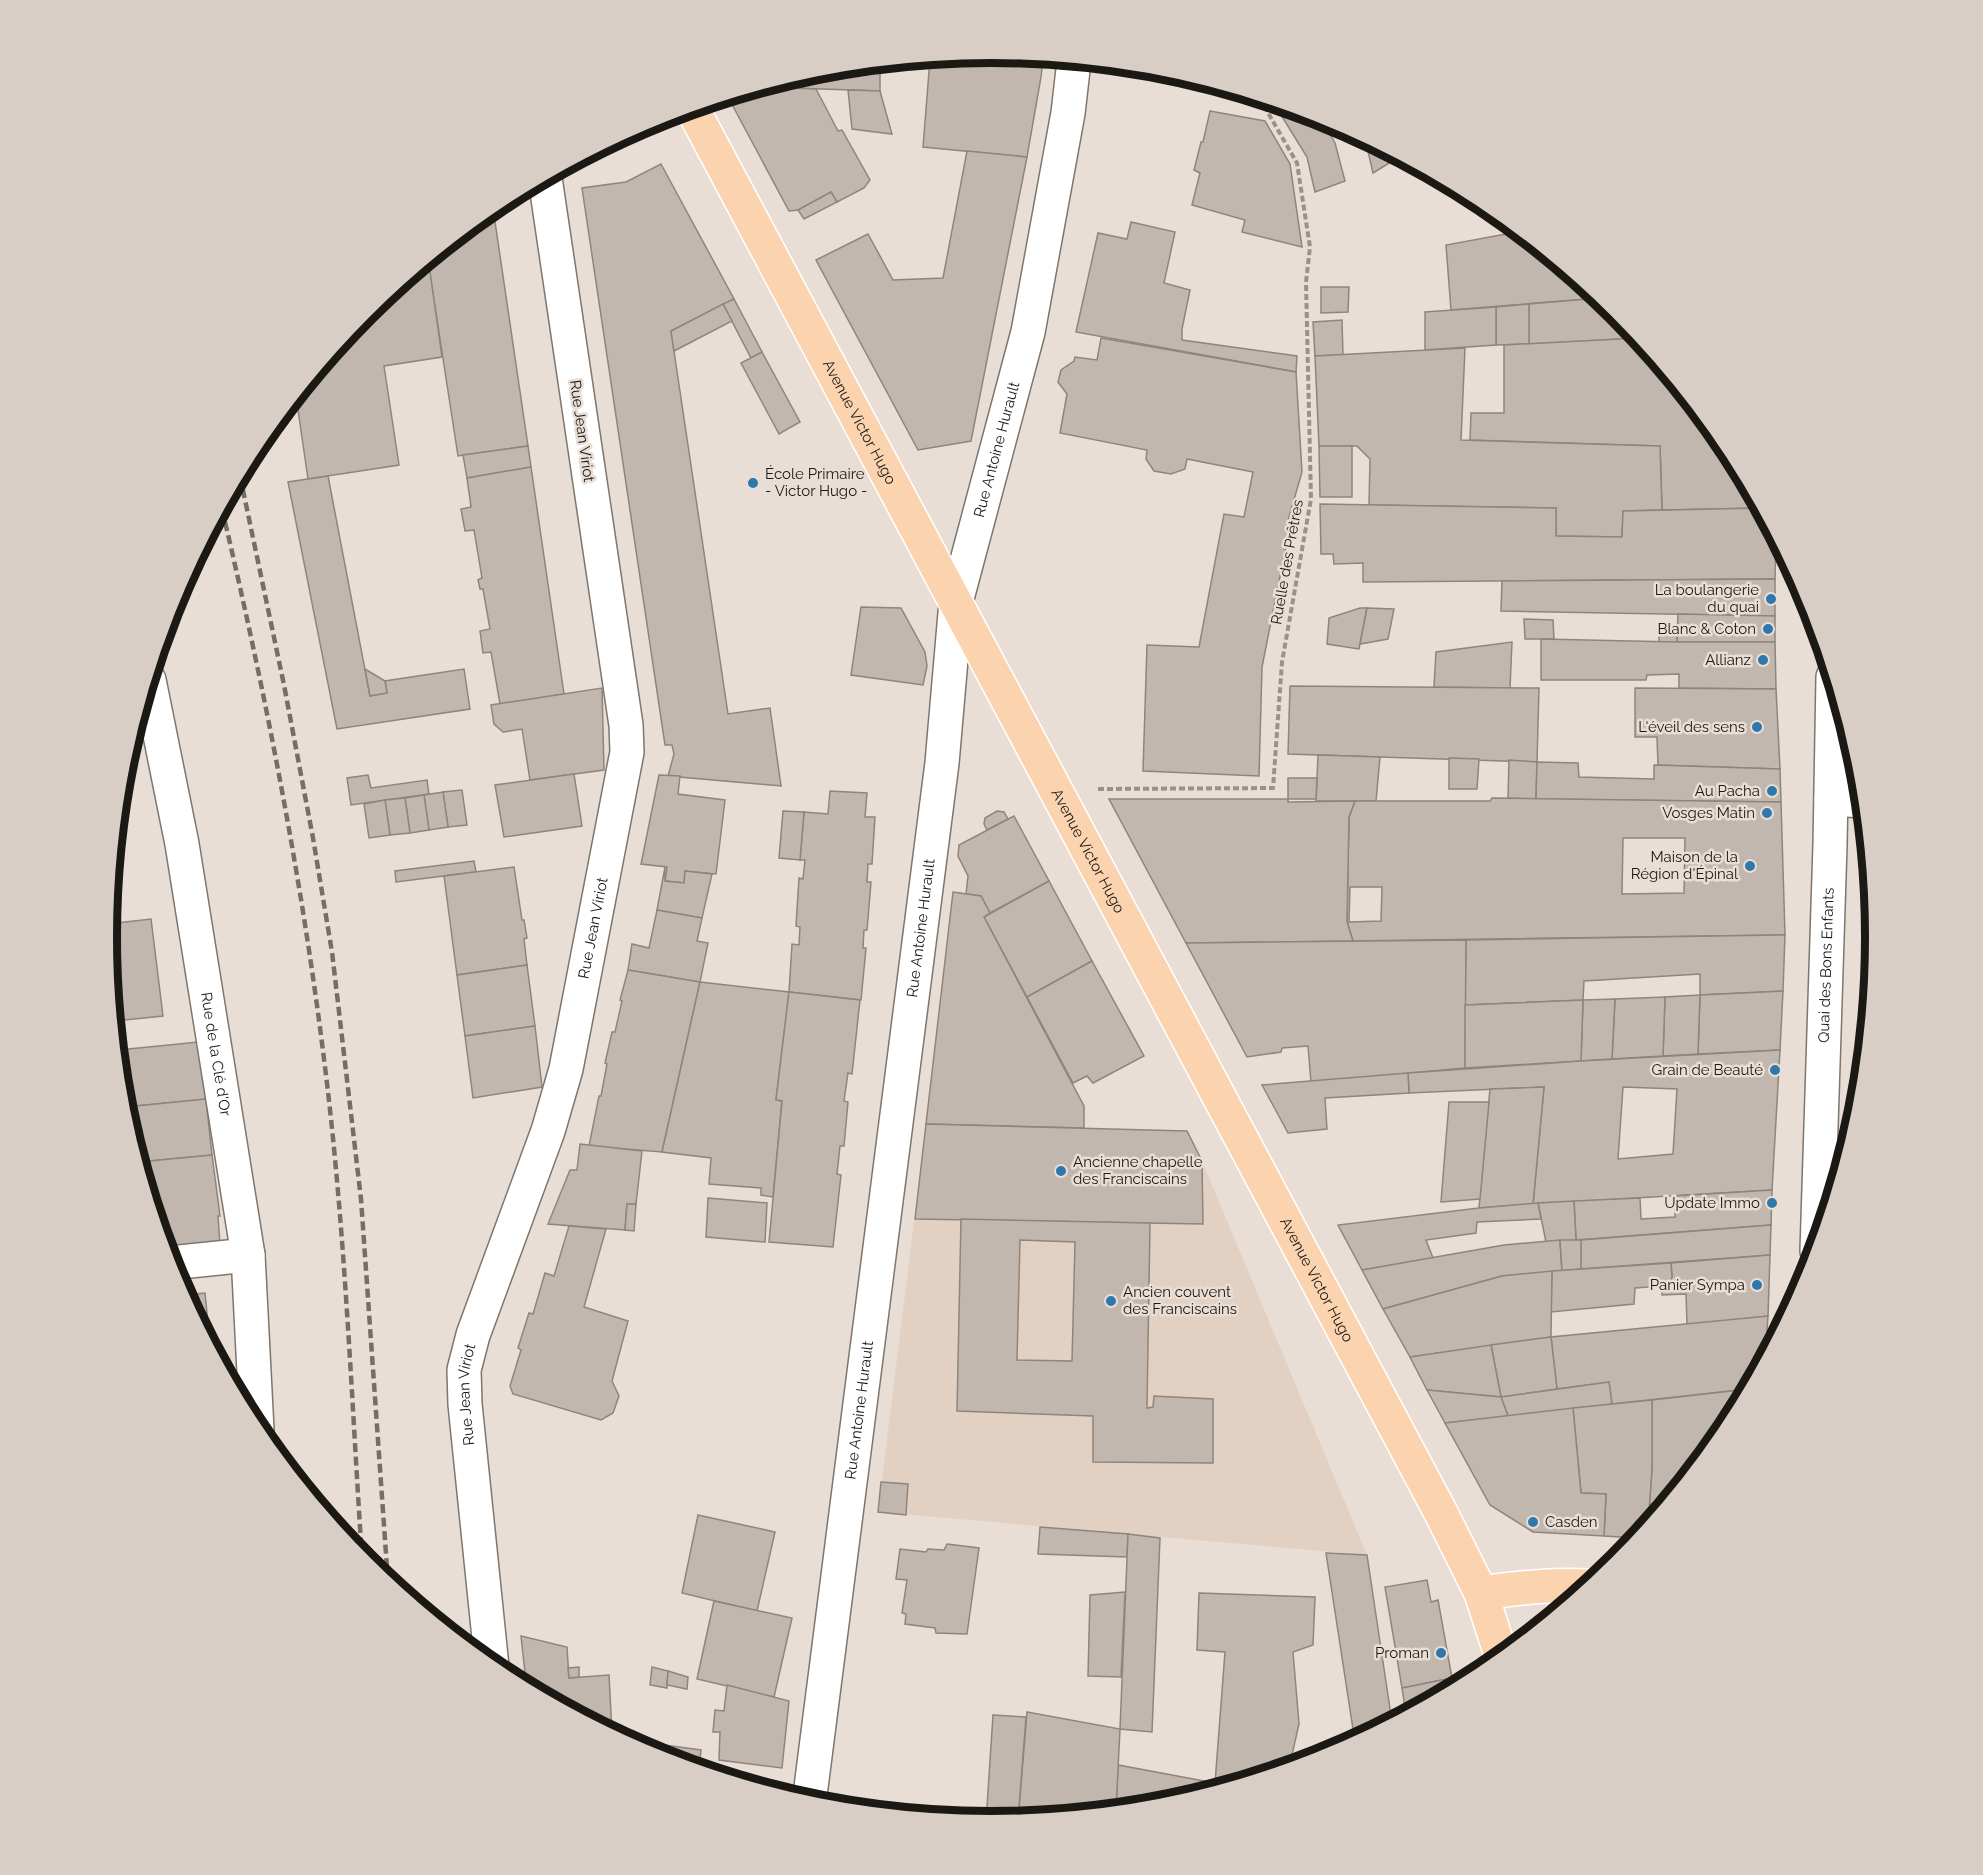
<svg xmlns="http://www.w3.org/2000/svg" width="1983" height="1875" font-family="Raleway,sans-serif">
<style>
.built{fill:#e2d1c3}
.building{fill:#c1b7ae;stroke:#8e857d;stroke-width:1.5;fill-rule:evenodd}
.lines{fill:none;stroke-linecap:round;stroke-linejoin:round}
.minor-casing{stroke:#7e756d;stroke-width:36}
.major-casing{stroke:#fff;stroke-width:36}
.path{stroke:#99918a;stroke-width:4;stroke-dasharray:6 3;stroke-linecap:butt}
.minor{stroke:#fff;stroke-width:33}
.major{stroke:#fbd3ae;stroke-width:33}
.rail{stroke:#746e68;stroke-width:4.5;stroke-dasharray:9 4.5;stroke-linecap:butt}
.poi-dot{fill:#3077ac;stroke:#e9ded5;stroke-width:2}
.labels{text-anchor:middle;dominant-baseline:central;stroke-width:5;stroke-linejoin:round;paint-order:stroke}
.street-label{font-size:15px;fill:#1c1915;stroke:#e9ded5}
.poi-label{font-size:15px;fill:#1c1915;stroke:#e9ded5;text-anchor:end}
.rim{fill:none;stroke:#1c1915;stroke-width:8}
</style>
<rect width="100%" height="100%" fill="#e9ded5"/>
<polygon class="built" points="926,1124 1187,1131 1202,1161 1367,1555 878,1512"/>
<g class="building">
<polygon points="992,53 1043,58 1041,77 1027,157 923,147 930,59"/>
<polygon points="880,63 880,91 793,88 792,78 819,69"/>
<polygon points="793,88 816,89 838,131 842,130 870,180 864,188 837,202 831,192 798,210 789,211 728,97 748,91"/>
<polygon points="848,90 880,91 892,134 852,129"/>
<polygon points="1273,102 1320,117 1335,143 1345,181 1315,192 1307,157"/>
<polygon points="1210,111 1265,121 1290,164 1302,247 1242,232 1245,220 1192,205 1200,173 1194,170 1201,142 1203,142"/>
<polygon points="1365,138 1394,154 1394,160 1373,173"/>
<polygon points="967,151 1027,157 971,441 918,450 816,260 868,234 893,280 943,278"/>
<polygon points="661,164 734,299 671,331 728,714 770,708 781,786 668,776 674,754 672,745 665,745 582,188 626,182"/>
<polygon points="831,192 837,202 804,219 798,210"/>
<polygon points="493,208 528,446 458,456 428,261"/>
<polygon points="1131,222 1175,232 1164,283 1190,290 1182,329 1182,340 1297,356 1296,372 1076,332 1098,233 1127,239"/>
<polygon points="1517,232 1520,232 1600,298 1451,310 1446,245"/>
<polygon points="429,265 442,357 384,366 399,465 308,479 296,396 366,311 422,266"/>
<polygon points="1321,287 1349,287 1348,312 1321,313"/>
<polygon points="1600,298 1618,312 1639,338 1529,344 1529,304"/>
<polygon points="734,299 762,352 751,358 723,304"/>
<polygon points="723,304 732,321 674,351 671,331"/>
<polygon points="1529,304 1529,344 1496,345 1496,307"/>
<polygon points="1496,307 1496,345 1425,350 1425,312"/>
<polygon points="1342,320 1343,355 1315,356 1313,322"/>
<polygon points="1101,338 1296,372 1302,472 1287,524 1290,526 1262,667 1259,776 1143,771 1147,645 1199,647 1224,514 1244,517 1253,472 1187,459 1185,469 1171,474 1154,471 1146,459 1147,450 1060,433 1067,394 1058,382 1061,370 1074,361 1075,357 1097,360"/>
<polygon points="1639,338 1728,446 1761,508 1662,510 1660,446 1470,440 1471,413 1504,413 1504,345"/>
<polygon points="1465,348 1461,440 1660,446 1662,510 1623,511 1622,537 1556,536 1556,508 1369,505 1370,459 1357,446 1319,446 1315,356"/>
<polygon points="762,352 800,422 779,434 741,363"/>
<polygon points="528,446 531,467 467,478 463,455"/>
<polygon points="1319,446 1352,446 1352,497 1320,497"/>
<polygon points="531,467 564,694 500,704 491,652 483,653 480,631 490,629 483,589 480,589 478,580 482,578 474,530 465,531 461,509 471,507 467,478"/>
<polygon points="328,476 370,696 387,693 385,681 464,669 470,709 337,729 288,482"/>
<polygon points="1320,504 1556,508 1556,536 1622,537 1623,511 1761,508 1776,537 1775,579 1363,582 1363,563 1334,564 1333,554 1321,554"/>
<polygon points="1775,579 1775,616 1501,611 1502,581"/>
<polygon points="861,607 901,608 925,652 927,666 923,685 851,675"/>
<polygon points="1360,608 1367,608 1359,649 1327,644 1329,618"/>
<polygon points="1367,608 1394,609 1388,639 1360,644"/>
<polygon points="1678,614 1775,616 1775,642 1677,642"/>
<polygon points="1524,619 1553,620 1554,639 1525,639"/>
<rect x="1659" y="629" width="18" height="13"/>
<polygon points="1541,639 1677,642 1775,642 1776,689 1679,688 1679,674 1647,675 1646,680 1541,680"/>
<polygon points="1512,642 1510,688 1434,687 1436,652"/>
<polygon points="365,669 385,681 387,693 370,696"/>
<polygon points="1290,686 1539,688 1537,762 1288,754"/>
<polygon points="602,688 604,770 530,780 522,729 503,732 494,724 491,705"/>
<polygon points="1635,688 1776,689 1780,769 1658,765 1657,737 1635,737"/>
<polygon points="1318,755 1380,757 1376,801 1316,801"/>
<polygon points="1449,758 1479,759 1477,789 1449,789"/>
<polygon points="1509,760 1537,762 1536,799 1508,798"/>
<polygon points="1537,762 1578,763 1579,777 1654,779 1654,765 1780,769 1781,802 1536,799"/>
<polygon points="574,774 582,826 504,837 495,785"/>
<polygon points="368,775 371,788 427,780 429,794 351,805 347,778"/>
<polygon points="659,775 680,776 678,794 725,800 716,874 685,871 684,883 665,881 667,867 641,864"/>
<polygon points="1288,778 1317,778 1316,799 1288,799"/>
<polygon points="462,790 467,825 448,827 443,792"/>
<polygon points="830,791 867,793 865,817 875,817 872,864 868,864 867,882 871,882 867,930 864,930 863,948 866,948 861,1000 789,992 792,944 799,945 800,927 796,926 799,878 803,879 805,860 800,860 804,812 828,814"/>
<polygon points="443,792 448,827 429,830 424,795"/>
<polygon points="424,795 429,830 410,833 405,798"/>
<polygon points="405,798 410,833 390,835 385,800"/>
<path d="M1492,798L1781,802L1785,935L1353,941L1347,922L1349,817L1355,801H1490ZM1623,838H1685L1684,893L1622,894ZM1350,887H1382L1381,921L1349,922Z"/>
<polygon points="1109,799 1288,799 1288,802 1355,801 1349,817 1347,922 1353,941 1186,943"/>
<polygon points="385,800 390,835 369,838 364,804"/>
<polygon points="783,811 804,812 800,860 779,858"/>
<polygon points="997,811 1004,812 1008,819 987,830 984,824 985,818"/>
<polygon points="1014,816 1049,881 990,913 981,896 966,894 968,876 958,856 959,845"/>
<polygon points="474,861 476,872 396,882 395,871"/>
<polygon points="514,867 522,920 524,920 527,938 524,939 527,965 457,975 444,876"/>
<polygon points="665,867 665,881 684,883 685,871 712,874 702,918 657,910"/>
<polygon points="1049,881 1092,961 1027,997 984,917"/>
<polygon points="953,892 981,896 990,913 984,917 1084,1106 1084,1128 926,1124"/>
<polygon points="657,910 702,918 697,941 708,943 700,982 628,970 632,944 649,948"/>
<polygon points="151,919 163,1016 115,1021 107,937 108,924"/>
<polygon points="1785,935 1783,991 1700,995 1700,974 1584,981 1583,1000 1465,1005 1466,940"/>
<polygon points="1466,940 1465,1068 1311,1082 1308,1046 1282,1048 1281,1052 1247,1057 1186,943"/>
<polygon points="1092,961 1144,1056 1093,1083 1087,1076 1073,1083 1027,997"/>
<polygon points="527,965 535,1026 465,1036 457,975"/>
<polygon points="628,970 700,982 662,1152 589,1146 599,1096 601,1096 607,1064 605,1063 612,1032 615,1032 622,1001 620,1000"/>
<polygon points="700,982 789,992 776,1100 782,1101 773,1197 761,1195 761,1188 709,1184 711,1158 662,1152"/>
<polygon points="1783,991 1780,1050 1698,1054 1700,995"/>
<polygon points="789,992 860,1000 852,1074 848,1073 844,1101 848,1102 844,1146 840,1146 837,1174 841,1175 833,1247 769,1242 782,1101 776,1100"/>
<polygon points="1700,995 1698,1054 1663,1056 1665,997"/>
<polygon points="1665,997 1663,1056 1612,1059 1615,999"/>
<polygon points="1615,999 1612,1059 1581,1061 1583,1000"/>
<polygon points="1583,1000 1581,1061 1465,1068 1465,1005"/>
<polygon points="535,1026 542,1087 473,1098 465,1036"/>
<polygon points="198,1042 206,1099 126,1107 119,1050"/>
<path d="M1780,1050L1772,1190L1533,1204L1544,1087L1409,1093L1408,1073L1581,1061ZM1623,1087L1677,1089L1673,1154L1618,1159Z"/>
<polygon points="1408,1073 1409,1093 1325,1098 1327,1129 1288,1133 1262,1085"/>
<polygon points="1544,1087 1533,1204 1479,1208 1490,1089"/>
<polygon points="206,1099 212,1155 139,1162 128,1124 126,1107"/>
<polygon points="1449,1102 1489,1102 1480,1199 1441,1202"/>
<polygon points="926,1124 1187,1131 1202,1161 1203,1224 915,1219"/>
<polygon points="580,1144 642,1151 636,1204 627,1204 625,1230 548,1224 570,1170 577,1170"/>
<polygon points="212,1155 220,1216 218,1216 220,1245 166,1249 139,1162"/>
<polygon points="1772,1190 1771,1225 1576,1240 1574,1201 1640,1198 1641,1219 1675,1217 1675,1196"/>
<polygon points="708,1198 767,1203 765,1242 706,1237"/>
<polygon points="1574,1201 1576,1240 1546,1242 1538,1203"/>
<polygon points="1538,1203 1541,1219 1477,1222 1476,1233 1426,1240 1433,1258 1362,1270 1338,1225 1479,1208"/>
<polygon points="627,1204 636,1204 634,1231 625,1230"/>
<path d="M961,1219L1150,1223L1147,1408L1153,1407L1154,1396L1213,1399V1463L1093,1462V1416L957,1411ZM1020,1240L1075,1242L1072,1361L1017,1360Z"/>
<polygon points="1771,1225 1770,1255 1581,1269 1581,1240"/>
<polygon points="569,1226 606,1229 584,1307 628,1321 612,1381 619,1396 613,1413 601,1420 513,1394 510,1386 521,1350 518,1348 529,1313 533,1314 545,1273 554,1276"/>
<polygon points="1560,1240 1562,1271 1502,1276 1383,1309 1362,1270 1504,1245"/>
<polygon points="1560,1240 1581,1240 1581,1269 1562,1271"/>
<polygon points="1770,1255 1768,1316 1687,1325 1686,1294 1662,1295 1662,1286 1672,1277 1671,1263"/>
<polygon points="1671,1263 1672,1277 1670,1281 1662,1286 1635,1288 1634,1304 1551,1312 1552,1271"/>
<polygon points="1552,1271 1551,1337 1410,1357 1383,1309 1502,1276"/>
<polygon points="205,1293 210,1343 184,1295"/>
<polygon points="1768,1316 1765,1359 1749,1389 1612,1404 1609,1382 1557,1389 1551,1337"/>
<polygon points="1551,1337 1557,1389 1501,1397 1491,1345"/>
<polygon points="1491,1345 1501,1397 1427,1390 1410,1357"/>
<polygon points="1609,1382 1612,1404 1508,1416 1501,1397"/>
<polygon points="1749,1389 1727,1429 1648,1526 1652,1469 1652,1400"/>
<polygon points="1427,1390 1501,1397 1508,1416 1445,1423"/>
<polygon points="1652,1400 1652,1469 1648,1526 1638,1538 1604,1536 1606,1494 1581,1493 1573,1408"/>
<polygon points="1573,1408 1581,1493 1606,1494 1604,1536 1533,1532 1490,1505 1445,1423"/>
<polygon points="881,1482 908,1484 906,1515 878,1512"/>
<polygon points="698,1515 775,1532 757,1611 682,1593"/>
<polygon points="1040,1527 1128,1534 1127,1557 1038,1554"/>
<polygon points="1128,1534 1160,1538 1152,1732 1120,1729"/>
<polygon points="947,1544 979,1548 967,1634 936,1633 935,1628 905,1624 906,1614 902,1613 907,1580 896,1579 900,1549 926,1552 928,1549 944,1550"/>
<polygon points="1326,1553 1367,1555 1392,1722 1355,1742"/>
<polygon points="1427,1580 1431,1602 1438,1600 1452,1678 1402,1688 1385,1587"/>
<polygon points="1125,1592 1121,1677 1088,1676 1090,1595"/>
<polygon points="1199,1593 1315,1597 1313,1645 1293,1652 1299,1724 1289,1768 1164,1806 1116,1810 1118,1765 1215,1783 1225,1652 1197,1650"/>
<polygon points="714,1601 792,1618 774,1697 697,1679"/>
<polygon points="521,1636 567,1647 569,1678 609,1675 612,1733 538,1694 537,1681 526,1682"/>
<polygon points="579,1667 579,1677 569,1678 568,1668"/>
<polygon points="652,1667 668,1671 667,1688 650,1685"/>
<polygon points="668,1671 688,1677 687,1689 667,1685"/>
<polygon points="1452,1678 1454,1689 1406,1714 1402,1688"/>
<polygon points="727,1685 789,1701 782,1768 719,1760 720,1732 713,1732 715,1710 724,1711"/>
<polygon points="1027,1712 1120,1729 1116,1810 1059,1816 1019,1809"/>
<polygon points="993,1715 1026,1717 1018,1820 986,1822"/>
<polygon points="664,1745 701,1750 699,1769 662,1758"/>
</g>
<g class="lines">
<defs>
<g id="minor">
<path id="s1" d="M149,680L182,844L248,1255L257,1430"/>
<polyline points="1831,799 1863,801"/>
<path id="s2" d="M1817,1251L1830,845L1833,677"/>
<polyline points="170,1263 248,1255"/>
<path id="s3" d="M492,1667L465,1404L464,1370L473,1335L548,1131L566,1069L627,752L626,725L545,178"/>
<path id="s4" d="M809,1803L942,763L956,602L1028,332L1068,113L1074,61"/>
</g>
<g id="major">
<path id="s5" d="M692,108L1441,1513L1481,1593L1502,1658"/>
<path d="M1481,1593C1518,1588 1552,1584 1589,1586"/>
</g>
</defs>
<use href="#minor" class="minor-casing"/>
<use href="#major" class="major-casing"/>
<polyline class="path" points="1098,789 1273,788 1282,662 1311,499 1306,282 1310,247 1297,163 1260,99"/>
<use href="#minor" class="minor"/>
<use href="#major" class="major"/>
<g class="rail">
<polyline points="240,476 284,685 313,838 332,952 361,1199 388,1582"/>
<path d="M222,509C265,691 301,874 324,1059C345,1224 351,1392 362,1558"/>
</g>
</g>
<g class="poi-dot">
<circle cx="753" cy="483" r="6"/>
<circle cx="1771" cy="599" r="6"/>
<circle cx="1768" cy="629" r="6"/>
<circle cx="1763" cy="660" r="6"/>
<circle cx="1757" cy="727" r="6"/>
<circle cx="1772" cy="791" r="6"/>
<circle cx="1767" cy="813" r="6"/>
<circle cx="1750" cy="866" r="6"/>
<circle cx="1775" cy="1070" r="6"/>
<circle cx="1061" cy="1171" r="6"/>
<circle cx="1772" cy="1203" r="6"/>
<circle cx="1757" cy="1285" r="6"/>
<circle cx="1111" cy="1301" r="6"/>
<circle cx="1533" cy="1522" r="6"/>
<circle cx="1441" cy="1653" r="6"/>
</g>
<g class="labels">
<g class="street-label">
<text stroke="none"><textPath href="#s5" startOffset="356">Avenue Victor Hugo</textPath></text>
<text transform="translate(582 431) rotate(82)">Rue Jean Viriot</text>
<text stroke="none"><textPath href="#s4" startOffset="1368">Rue Antoine Hurault</textPath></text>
<text transform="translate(1287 562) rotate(-80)">Ruelle des Prêtres</text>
<text stroke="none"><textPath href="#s5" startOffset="842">Avenue Victor Hugo</textPath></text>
<text stroke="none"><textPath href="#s4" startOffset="882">Rue Antoine Hurault</textPath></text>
<text stroke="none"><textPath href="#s3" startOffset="760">Rue Jean Viriot</textPath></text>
<text stroke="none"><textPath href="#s2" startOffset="286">Quai des Bons Enfants</textPath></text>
<text stroke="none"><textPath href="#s1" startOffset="380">Rue de la Clé d'Or</textPath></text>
<text stroke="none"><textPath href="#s5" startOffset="1328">Avenue Victor Hugo</textPath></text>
<text stroke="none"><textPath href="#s3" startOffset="274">Rue Jean Viriot</textPath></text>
<text stroke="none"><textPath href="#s4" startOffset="396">Rue Antoine Hurault</textPath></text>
</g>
<g class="poi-label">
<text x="765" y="474" text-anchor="start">École Primaire<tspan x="765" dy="17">- Victor Hugo -</tspan></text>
<text x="1759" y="590">La boulangerie<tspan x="1759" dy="17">du quai</tspan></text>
<text x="1756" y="629">Blanc &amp; Coton</text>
<text x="1751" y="660">Allianz</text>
<text x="1745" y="727">L'éveil des sens</text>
<text x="1760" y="791">Au Pacha</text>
<text x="1755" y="813">Vosges Matin</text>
<text x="1738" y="857">Maison de la<tspan x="1738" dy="17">Région d'Épinal</tspan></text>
<text x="1763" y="1070">Grain de Beauté</text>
<text x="1073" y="1162" text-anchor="start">Ancienne chapelle<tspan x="1073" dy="17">des Franciscains</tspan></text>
<text x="1760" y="1203">Update Immo</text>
<text x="1745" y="1285">Panier Sympa</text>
<text x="1123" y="1292" text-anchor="start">Ancien couvent<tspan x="1123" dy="17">des Franciscains</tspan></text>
<text x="1545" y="1522" text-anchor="start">Casden</text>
<text x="1429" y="1653">Proman</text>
</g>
</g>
<path d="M0 0H1983V1875H0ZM117 937a874 874 0 1 1 1748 0a874 874 0 1 1-1748 0Z" fill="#d9cec6" fill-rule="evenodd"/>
<path class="rim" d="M117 937a874 874 0 1 1 1748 0a874 874 0 1 1-1748 0Z"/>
</svg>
